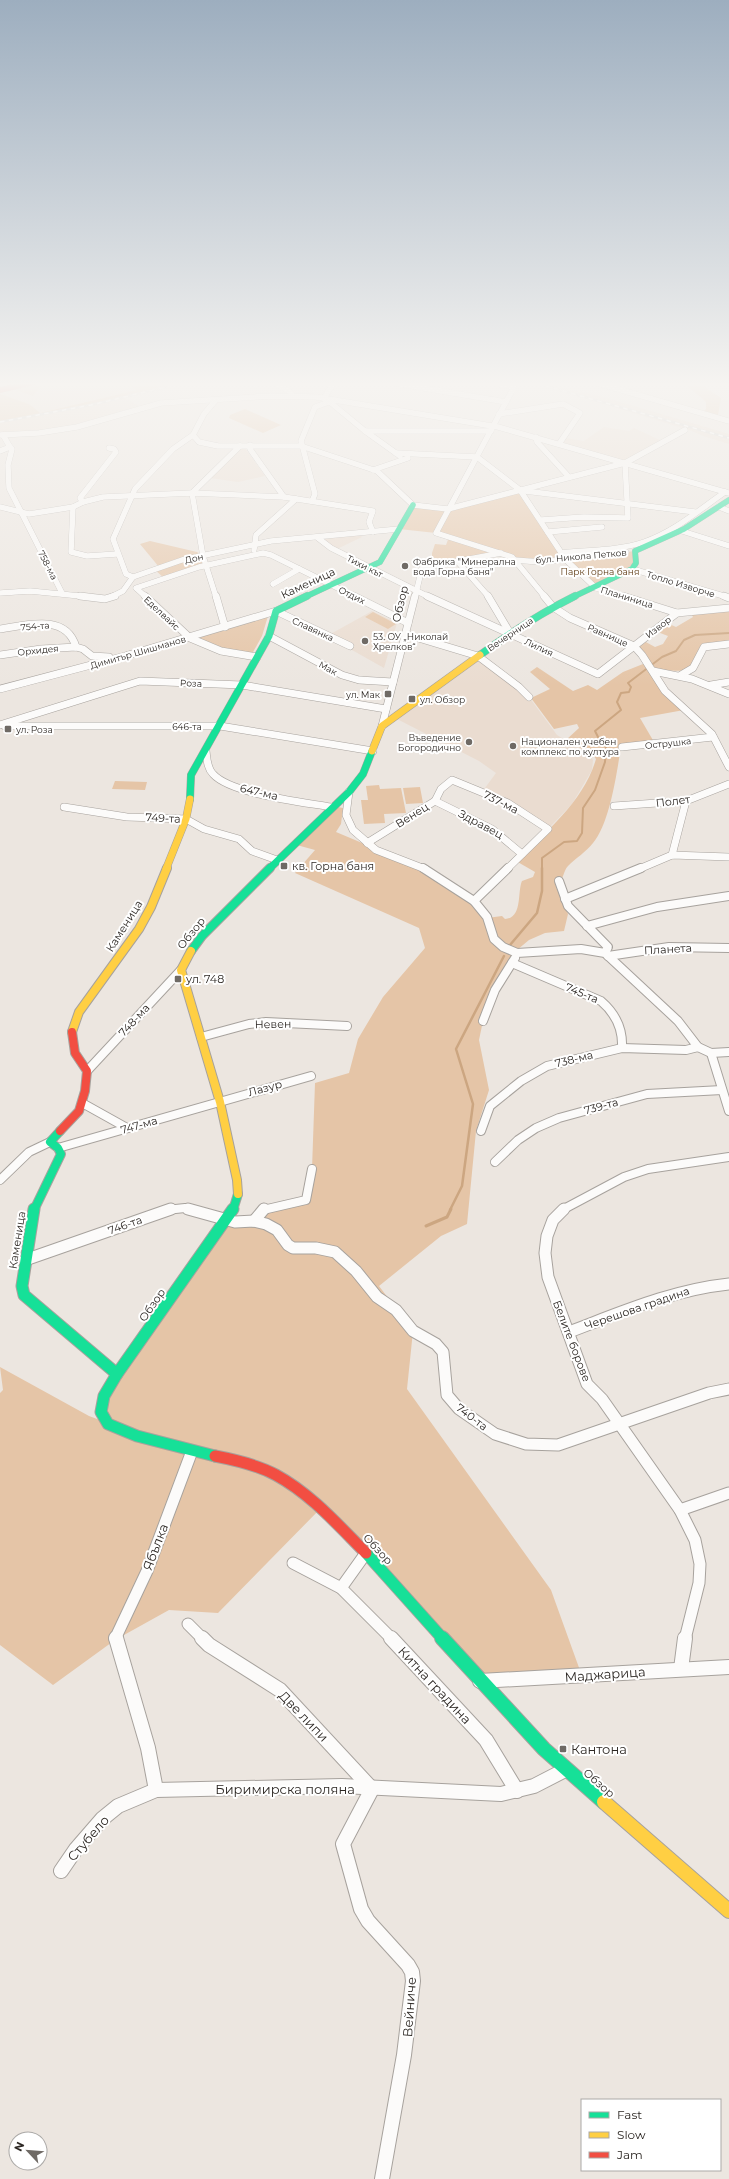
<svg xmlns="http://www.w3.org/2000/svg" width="729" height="2179" font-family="Montserrat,sans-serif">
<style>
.built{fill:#eadcd0}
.green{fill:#e5c5a7}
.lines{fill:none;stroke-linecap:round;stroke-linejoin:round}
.stream-far2{stroke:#cca681;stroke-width:2}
.stream-far1{stroke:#cca681;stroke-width:2.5}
.stream{stroke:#cca681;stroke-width:3}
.street-far4-casing{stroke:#a7a29d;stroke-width:6}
.street-far3-casing{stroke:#a7a29d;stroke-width:8}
.street-far2-casing{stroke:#a7a29d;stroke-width:10}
.street-far1-casing{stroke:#a7a29d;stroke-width:13}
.street-casing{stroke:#a7a29d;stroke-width:16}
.fast-far4-casing{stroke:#a7a29d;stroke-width:6}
.fast-far3-casing{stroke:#a7a29d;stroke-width:8}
.fast-far2-casing{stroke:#a7a29d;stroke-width:10}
.fast-far1-casing{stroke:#a7a29d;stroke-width:13}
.fast-casing{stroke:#a7a29d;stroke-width:16}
.slow-far2-casing{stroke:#a7a29d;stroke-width:8}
.slow-far1-casing{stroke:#a7a29d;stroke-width:10}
.slow-casing{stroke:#a7a29d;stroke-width:16}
.jam-far2-casing{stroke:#a7a29d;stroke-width:6}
.jam-far1-casing{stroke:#a7a29d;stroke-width:10}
.jam-casing{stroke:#a7a29d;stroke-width:13}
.street-far4{stroke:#fcfbfa;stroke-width:5.5}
.street-far3{stroke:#fcfbfa;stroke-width:7}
.street-far2{stroke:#fcfbfa;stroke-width:8}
.street-far1{stroke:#fcfbfa;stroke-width:11}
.street{stroke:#fcfbfa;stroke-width:14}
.fast-far4{stroke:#16e098;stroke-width:5.5}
.fast-far3{stroke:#16e098;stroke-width:7}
.fast-far2{stroke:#16e098;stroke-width:8}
.fast-far1{stroke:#16e098;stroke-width:11}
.fast{stroke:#16e098;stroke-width:14}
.slow-far2{stroke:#ffcf43;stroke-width:7}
.slow-far1{stroke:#ffcf43;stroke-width:8}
.slow{stroke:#ffcf43;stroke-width:14}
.jam-far2{stroke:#f24e42;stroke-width:5.5}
.jam-far1{stroke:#f24e42;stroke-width:8}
.jam{stroke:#f24e42;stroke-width:11}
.rail-casing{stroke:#d3d1cf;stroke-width:2.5}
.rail{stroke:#fff;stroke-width:1.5;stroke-dasharray:4.5;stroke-linecap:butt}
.poi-dot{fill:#6f6a65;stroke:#fff;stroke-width:1.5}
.labels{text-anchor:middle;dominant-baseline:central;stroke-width:4;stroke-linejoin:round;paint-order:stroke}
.far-street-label{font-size:9px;fill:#2c2723;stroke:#fff}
.far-poi-label{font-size:9px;fill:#2c2723;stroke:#fff;text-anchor:start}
.far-park-label{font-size:9px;fill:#5b370f;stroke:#fff}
.street-label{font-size:11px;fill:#2c2723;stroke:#fff}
.poi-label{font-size:11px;fill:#2c2723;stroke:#fff;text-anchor:start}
.near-street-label{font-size:13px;fill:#2c2723;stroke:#fff}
.near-poi-label{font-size:13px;fill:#2c2723;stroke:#fff;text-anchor:start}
</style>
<rect width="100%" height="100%" fill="#ece6e0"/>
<g class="built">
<polygon points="48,381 122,381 138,390 39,413 29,404 0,394 0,392 13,389 33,395 44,382"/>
<polygon points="188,381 196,381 125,398 139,406 88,423 47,430 0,434 0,421 90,404"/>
<polygon points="522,381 534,381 607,398 729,434 729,444 703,436 692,431 562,391"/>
<polygon points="604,427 629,431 634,428 662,441 624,461 563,443 565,438 584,441"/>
<polygon points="240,448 245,448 265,476 238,482 210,478"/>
<polygon points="359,533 362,537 337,549 317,537"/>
<polygon points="372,611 397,623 384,668 327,636"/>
<polygon points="479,658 529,697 557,735 589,754 593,760 592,770 572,804 548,829 482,792 496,773 479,761 395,718"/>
</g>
<g class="green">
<polygon points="122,381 188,381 90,404 0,421 0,394 29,404 40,413 137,390"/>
<polygon points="682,381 701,381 700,384 721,398 718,415 703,412 706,409 706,402"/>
<polygon points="44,382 33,396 13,389"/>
<polygon points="245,409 281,425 263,433 229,418 230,415"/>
<polygon points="520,490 566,559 635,551 636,563 596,588 566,560 514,560 502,553 432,566 432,553 435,544 446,545 449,537 436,533 399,529 413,505 448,509"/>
<polygon points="150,541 197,552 203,556 205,566 164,578 154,569 159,567 140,544"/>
<path d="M729,610V642L707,644L689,669C676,673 663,668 651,673L664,695L684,710L640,718L654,742L621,746C617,772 610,823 593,843C586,852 576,858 568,866C563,871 564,880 556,887L568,914L564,931L545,933L529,940L517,950L494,939L517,953L484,1016L479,1040L489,1090L476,1131L467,1224L441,1236L379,1286L413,1331L407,1389L551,1590L582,1676L480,1681L321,1508L218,1613L169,1610L115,1640L53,1685L0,1645V1393L3,1390L0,1367L89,1416L108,1423L104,1396L227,1220L254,1221L265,1208L306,1200L312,1169L315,1083L349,1073L358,1039L383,997L425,948L419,928L295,873L315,850L293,844L338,807L343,808L341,824L336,832L424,869L474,901L487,918L502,916L505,919C523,918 517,892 522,881L533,877L535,872L516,861C546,832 584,801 596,759L593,755L566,740L579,728L577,724L554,729L531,698L550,689L530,672L537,667L573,691L588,685L597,690L623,672L643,664L646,656L637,646L644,641L655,647L663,644L668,636L655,631L667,623L676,627L693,617L691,613Z"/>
<polygon points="373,612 396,624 388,629 365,617"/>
<polygon points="268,616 262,636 252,654 223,649 197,638"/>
<polygon points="115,781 147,782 145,790 112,789"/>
<polygon points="379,785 380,789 401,788 406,813 384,814 385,823 364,824 361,800 368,800 366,786"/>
<polygon points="420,787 423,803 406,804 403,788"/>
</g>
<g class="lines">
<polyline class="stream-far2" points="542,869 542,858 564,842 577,841 582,833 583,808 595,790 605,762 606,744 599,739 595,731 621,710 617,702 621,693 629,692 631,687 628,683 662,657 676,651 684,640 695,635 729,633"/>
<g class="stream-far1">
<polyline points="510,945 537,913 542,891 542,868"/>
<polyline points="450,1210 462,1186 473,1104 456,1049 504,956"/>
</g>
<polyline class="stream" points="426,1226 447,1217 451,1209"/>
<defs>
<g id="street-far4">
<polyline points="271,381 289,391 293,396"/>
<polyline points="382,381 506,402"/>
<polyline points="482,381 514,387 436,533 512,557 545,597"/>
<polyline points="590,381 729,421"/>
<polyline points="324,398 335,381"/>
<polyline points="325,398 365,431 400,456"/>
<polyline points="499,414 563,404 580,413 559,444"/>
<polyline points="365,431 491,431"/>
<polyline points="0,435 39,433 77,427 161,403 270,396 316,397 498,427 729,493"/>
<polyline points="193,435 199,442 218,446 301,446 377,471 413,505 448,509 625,463 685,430"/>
<polyline points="536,437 537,442 569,477"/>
<polyline points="250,445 250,449 284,497"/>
<polyline points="10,447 12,449 8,465 9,488 62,593"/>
<polyline points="0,451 10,447 3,435"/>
<polyline points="396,453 477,457 520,490 566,560 596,588 626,597"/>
<polyline points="373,470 408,458"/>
<polyline points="525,491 695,512"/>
<polyline points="312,501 315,494 301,441 315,407 329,402"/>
<polyline points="83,502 80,498 116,452 114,449 109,448"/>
<polyline points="0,507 29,514 73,507 83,502 103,497 192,493 284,497 373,511 369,522 373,532"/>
<polyline points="73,507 71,552 87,556 117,554"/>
<polyline points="719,507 729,511"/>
<polyline points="541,520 584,517 628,518 625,463"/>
<polyline points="682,531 729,546"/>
<polyline points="548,532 602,527"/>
<polyline points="318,538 331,548 429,597"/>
<polyline points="254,550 256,535 296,499"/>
<path d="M561,553C588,550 617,551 644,542C674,532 699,510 725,492"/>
<polyline points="514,560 540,562 626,552"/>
<polyline points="457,561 489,597"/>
<polyline points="632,569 727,597"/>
<polyline points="133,577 126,574 113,539 135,489 173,449 193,435 204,414 216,400"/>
<polyline points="273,584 299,569"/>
<polyline points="0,593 30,591 90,597"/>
<polyline points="111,597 123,591 133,577 182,560 271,541 399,529"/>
<polyline points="146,597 136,588 199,567 263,553 271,555 356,597"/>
<polyline points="216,597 203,556 192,493 240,446"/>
<polyline points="415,597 422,568 501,553"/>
</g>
<g id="street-far3">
<polyline points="80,596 105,599 115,596"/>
<polyline points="145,596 190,638 221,651 257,657"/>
<polyline points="216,596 225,627"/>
<polyline points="354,596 408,623"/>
<polyline points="427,596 598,674 677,613 729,608"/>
<polyline points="488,596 510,633"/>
<polyline points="544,596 553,607 570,618 634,646 642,655 665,691 712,734 729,767"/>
<polyline points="623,596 677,613"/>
<polyline points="724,596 729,598"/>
<path d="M0,629C27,625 66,613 76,647"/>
<polyline points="405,634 478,656 519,687 529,697"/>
<polyline points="269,636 342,675 359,680 393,682"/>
<polyline points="0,655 41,649 76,647 83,649 92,656 109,657"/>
<polyline points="653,671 692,679 729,694"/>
<polyline points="681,675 693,668 704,647 729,644"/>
<polyline points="711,685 729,682"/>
<polyline points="0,689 125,656 276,611 350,646"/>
<polyline points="0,725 140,681 242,685 386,709"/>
<polyline points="5,726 220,726 373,751"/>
<polyline points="382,726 415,596"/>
<polyline points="622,747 713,737"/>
<path d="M206,751C207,759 207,768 213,774C231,794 303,802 331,807"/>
<polyline points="349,792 346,815 353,830 376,850 425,869"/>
<polyline points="435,801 492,829 522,854"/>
<polyline points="614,806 686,801 729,784"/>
<polyline points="64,807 127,817 186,819 204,829 239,839 252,851 277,860"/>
<polyline points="367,843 435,801 441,789 452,780 508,803 548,829 507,869"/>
<polyline points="672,855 686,801"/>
<polyline points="639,869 672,855 729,857"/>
</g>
<g id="street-far2">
<polyline points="423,868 474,901 487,917 494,939 503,947 517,953 581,949 605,953 678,1021 698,1047 711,1053 729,1052"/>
<polyline points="559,881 568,906 608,947 605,953"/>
<polyline points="565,899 641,868"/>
<polyline points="474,901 508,868"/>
<polyline points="587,926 657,907 729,896"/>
<polyline points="608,956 669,947 729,948"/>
<path d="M512,963L601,1001C615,1013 623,1029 622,1048"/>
<polyline points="483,1021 495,990 515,958"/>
<polyline points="201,1037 249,1024 266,1022 347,1026"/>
<polyline points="711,1053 729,1111"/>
<polyline points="87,1071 181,970"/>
<polyline points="84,1104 127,1128"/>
<polyline points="481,1131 490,1106 521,1081 547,1066 622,1048 686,1050 698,1047"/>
<polyline points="58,1148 311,1076"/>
<polyline points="495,1162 518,1140 536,1128 559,1118 647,1094 722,1090"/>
<polyline points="0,1180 29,1152 50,1142"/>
<polyline points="166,1210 185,1208 192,1210"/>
<polyline points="263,1210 306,1200 312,1169"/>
<polyline points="562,1210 624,1177 648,1169 729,1157"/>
</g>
<g id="street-far1">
<polyline points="188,1209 235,1222 254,1221 266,1224 277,1230 288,1245 293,1248 316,1248 335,1252 356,1271 377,1297 396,1310 413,1331 436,1344 443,1352 447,1395 459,1409 495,1434 526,1444 558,1445 709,1393 729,1389"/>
<polyline points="564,1209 553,1220 547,1236 545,1253 548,1277 587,1384 602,1399 680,1510 695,1540 700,1564 699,1583 685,1639"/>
<polyline points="254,1221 264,1209"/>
<polyline points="25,1260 171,1209"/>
<path d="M569,1332C622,1312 672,1290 729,1284"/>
<polyline points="680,1510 729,1493"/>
<polyline points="293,1563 341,1588 392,1639"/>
<polyline points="341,1588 366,1553"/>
<polyline points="188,1624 203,1639"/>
<polyline points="115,1639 147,1571 192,1451"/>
</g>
<g id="street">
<polyline points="116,1638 148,1748 156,1790"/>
<polyline points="202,1638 209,1645 280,1690 372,1789"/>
<polyline points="391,1638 486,1740 517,1791"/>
<polyline points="681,1669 685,1638"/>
<polyline points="480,1681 729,1667"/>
<polyline points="372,1789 343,1844 361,1909 368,1921 408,1965 412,1972 413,1981 404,2055 382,2179"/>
<polyline points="61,1871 76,1849 102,1819 118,1806 156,1790 342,1786 501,1794 534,1786 565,1770"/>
</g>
<g id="fast-far4">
<polyline points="305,597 380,562 413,505"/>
<polyline points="573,597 632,569 636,563 635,551 684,529 729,500"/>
</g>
<g id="fast-far3">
<path d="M480,655C510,633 541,613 575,596"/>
<polyline points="190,799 191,775 269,636 276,611 307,596"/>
<polyline points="269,869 349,792 363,774 372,751"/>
</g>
<g id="fast-far2">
<polyline points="191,951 202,936 270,868"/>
<polyline points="34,1210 61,1154 58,1148 50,1142 60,1131"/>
<polyline points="233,1210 238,1194"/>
</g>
<g id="fast-far1">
<polyline points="34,1209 22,1286 24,1295 117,1374"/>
<polyline points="215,1456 137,1436 108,1424 101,1412 104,1396 117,1374 233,1209"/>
<polyline points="366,1553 443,1639"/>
</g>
<polyline id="fast" points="442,1638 544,1749 604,1802"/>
<g id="slow-far2">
<polyline points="372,751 382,726 480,655"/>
<polyline points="166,869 186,819 190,799"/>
</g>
<g id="slow-far1">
<polyline points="191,951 181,970 220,1102 237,1180 238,1194"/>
<polyline points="72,1032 79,1012 139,929 151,907 167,868"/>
</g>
<polyline id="slow" points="604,1802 729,1911"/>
<polyline id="jam-far2" points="0,390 39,381"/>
<polyline id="jam-far1" points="60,1131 79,1111 85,1091 87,1071 75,1053 72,1032"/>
<path id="jam" d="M215,1456C236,1460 258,1465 276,1475C311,1494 338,1525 366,1553"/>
</defs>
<use href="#street-far4" class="street-far4-casing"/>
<use href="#street-far3" class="street-far3-casing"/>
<use href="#street-far2" class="street-far2-casing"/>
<use href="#street-far1" class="street-far1-casing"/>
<use href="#street" class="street-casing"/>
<use href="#fast-far4" class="fast-far4-casing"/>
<use href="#fast-far3" class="fast-far3-casing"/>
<use href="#fast-far2" class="fast-far2-casing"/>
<use href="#fast-far1" class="fast-far1-casing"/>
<use href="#fast" class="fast-casing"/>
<use href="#slow-far2" class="slow-far2-casing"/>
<use href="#slow-far1" class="slow-far1-casing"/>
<use href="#slow" class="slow-casing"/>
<use href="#jam-far2" class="jam-far2-casing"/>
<use href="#jam-far1" class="jam-far1-casing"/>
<use href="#jam" class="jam-casing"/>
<use href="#street-far4" class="street-far4"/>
<use href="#street-far3" class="street-far3"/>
<use href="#street-far2" class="street-far2"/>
<use href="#street-far1" class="street-far1"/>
<use href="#street" class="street"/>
<use href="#fast-far4" class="fast-far4"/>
<use href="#fast-far3" class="fast-far3"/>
<use href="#fast-far2" class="fast-far2"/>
<use href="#fast-far1" class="fast-far1"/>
<use href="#fast" class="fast"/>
<use href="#slow-far2" class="slow-far2"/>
<use href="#slow-far1" class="slow-far1"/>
<use href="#slow" class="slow"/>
<use href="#jam-far2" class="jam-far2"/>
<use href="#jam-far1" class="jam-far1"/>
<use href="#jam" class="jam"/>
<defs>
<g id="rail">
<polyline points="528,381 729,438"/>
<polyline points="0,422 91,405 191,381"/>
</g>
</defs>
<use href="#rail" class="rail-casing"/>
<use href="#rail" class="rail"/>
</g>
<linearGradient id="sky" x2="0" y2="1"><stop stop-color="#9daebf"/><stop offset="0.56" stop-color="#f6f4f1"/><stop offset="1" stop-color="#f6f4f1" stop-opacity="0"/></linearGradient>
<rect width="729" height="686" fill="url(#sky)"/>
<g class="poi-dot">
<circle cx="405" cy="566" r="4"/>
<circle cx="365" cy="641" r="4"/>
<rect x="384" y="690" width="8" height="8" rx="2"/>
<rect x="408" y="695" width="8" height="8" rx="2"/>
<rect x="4" y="725" width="8" height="8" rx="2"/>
<circle cx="469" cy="742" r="4"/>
<circle cx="513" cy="746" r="4"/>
<rect x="280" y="862" width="8" height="8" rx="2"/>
<rect x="174" y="975" width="8" height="8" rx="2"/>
<rect x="559" y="1745" width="8" height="8" rx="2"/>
</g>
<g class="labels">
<g class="far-street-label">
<text transform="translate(581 556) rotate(-5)">бул. Никола Петков</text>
<text transform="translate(194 558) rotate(-12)">Дон</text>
<text transform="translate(48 565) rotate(63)">758-ма</text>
<text transform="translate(365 566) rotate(27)">Тихи кът</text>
<text transform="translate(681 584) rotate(17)">Топло Изворче</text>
<text transform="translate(352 595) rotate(26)">Отдих</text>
<text transform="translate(627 597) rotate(17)">Планиница</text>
<text transform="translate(162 613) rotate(43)">Еделвайс</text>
<text transform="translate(35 626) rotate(-4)">754-та</text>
<text transform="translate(658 627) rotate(-38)">Извор</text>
<text transform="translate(313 629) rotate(25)">Славянка</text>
<text transform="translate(510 634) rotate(-34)">Вечерница</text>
<text transform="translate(608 635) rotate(24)">Равнище</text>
<text transform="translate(539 647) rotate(25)">Лилия</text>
<text transform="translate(38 650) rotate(-6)">Орхидея</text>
<text transform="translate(138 652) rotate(-16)">Димитър Шишманов</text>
<text transform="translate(328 668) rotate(28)">Мак</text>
<text transform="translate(191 683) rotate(2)">Роза</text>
<text x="187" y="726">646-та</text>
<text transform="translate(668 743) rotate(-6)">Острушка</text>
</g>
<g class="far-poi-label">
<text x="413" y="561">Фабрика "Минерална<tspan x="413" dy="10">вода Горна баня"</tspan></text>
<text x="373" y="636">53. ОУ „Николай<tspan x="373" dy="10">Хрелков“</tspan></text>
<text x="380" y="694" text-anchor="end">ул. Мак</text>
<text x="420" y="699">ул. Обзор</text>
<text x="16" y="729">ул. Роза</text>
<text x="461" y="737" text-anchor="end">Въведение<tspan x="461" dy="10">Богородично</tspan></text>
<text x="521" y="741">Национален учебен<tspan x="521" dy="10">комплекс по култура</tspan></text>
</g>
<g class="far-park-label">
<text x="600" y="571">Парк Горна баня</text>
</g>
<g class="street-label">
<text transform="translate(308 583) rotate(-25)">Каменица</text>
<text transform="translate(400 604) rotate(-76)">Обзор</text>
<text transform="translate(259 792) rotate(13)">647-ма</text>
<text transform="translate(673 801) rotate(-7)">Полет</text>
<text transform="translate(501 802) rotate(27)">737-ма</text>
<text transform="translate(412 815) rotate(-32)">Венец</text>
<text transform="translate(163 818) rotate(3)">749-та</text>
<text transform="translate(481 824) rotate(28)">Здравец</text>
<text transform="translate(124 926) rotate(-58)">Каменица</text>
<text transform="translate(191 933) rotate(-51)">Обзор</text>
<text transform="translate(668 949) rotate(-3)">Планета</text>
<text transform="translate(582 993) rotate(23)">745-та</text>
<text transform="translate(134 1020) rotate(-47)">748-ма</text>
<text transform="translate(273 1024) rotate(-1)">Невен</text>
<text transform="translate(574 1059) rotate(-14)">738-ма</text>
<text transform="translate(265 1088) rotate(-15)">Лазур</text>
<text transform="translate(601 1106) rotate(-15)">739-та</text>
<text transform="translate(139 1125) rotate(-16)">747-ма</text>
<text transform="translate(125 1225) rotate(-20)">746-та</text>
<text transform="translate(17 1240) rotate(-81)">Каменица</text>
<text transform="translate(152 1305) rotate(-55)">Обзор</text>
<text transform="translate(637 1308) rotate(-19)">Черешова градина</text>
<text transform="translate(572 1341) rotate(69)">Белите борове</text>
<text transform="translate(472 1417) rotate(37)">740-та</text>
<text transform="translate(378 1549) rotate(47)">Обзор</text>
<text transform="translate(599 1783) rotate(41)">Обзор</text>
</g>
<g class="poi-label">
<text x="292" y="866">кв. Горна баня</text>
<text x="186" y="979">ул. 748</text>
</g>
<g class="near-street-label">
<text transform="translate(155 1547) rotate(-69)">Ябълка</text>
<text transform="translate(605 1674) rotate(-4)">Маджарица</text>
<text transform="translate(435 1685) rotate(47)">Китна градина</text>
<text transform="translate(304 1716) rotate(46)">Две липи</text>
<text x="285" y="1789">Биримирска поляна</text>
<text transform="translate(88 1838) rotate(-49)">Стубело</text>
<text transform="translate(409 2007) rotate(-86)">Вейниче</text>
</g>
<g class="near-poi-label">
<text x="571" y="1749">Кантона</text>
</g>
</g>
<rect x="581" y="2099" width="140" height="72" fill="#ffffff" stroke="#aba9a7"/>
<rect x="589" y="2112" width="20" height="6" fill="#16e098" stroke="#aba9a7"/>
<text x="617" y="2119" font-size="12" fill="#2c2723">Fast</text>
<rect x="589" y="2132" width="20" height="6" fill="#ffcf43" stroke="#aba9a7"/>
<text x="617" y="2139" font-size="12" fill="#2c2723">Slow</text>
<rect x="589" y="2152" width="20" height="6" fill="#f24e42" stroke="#aba9a7"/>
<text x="617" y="2159" font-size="12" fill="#2c2723">Jam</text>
<g transform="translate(28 2151) rotate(296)"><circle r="19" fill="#ffffff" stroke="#aba9a7"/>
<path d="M0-3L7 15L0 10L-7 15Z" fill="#6f6a65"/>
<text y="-6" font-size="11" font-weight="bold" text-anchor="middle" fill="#2c2723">N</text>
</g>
</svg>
